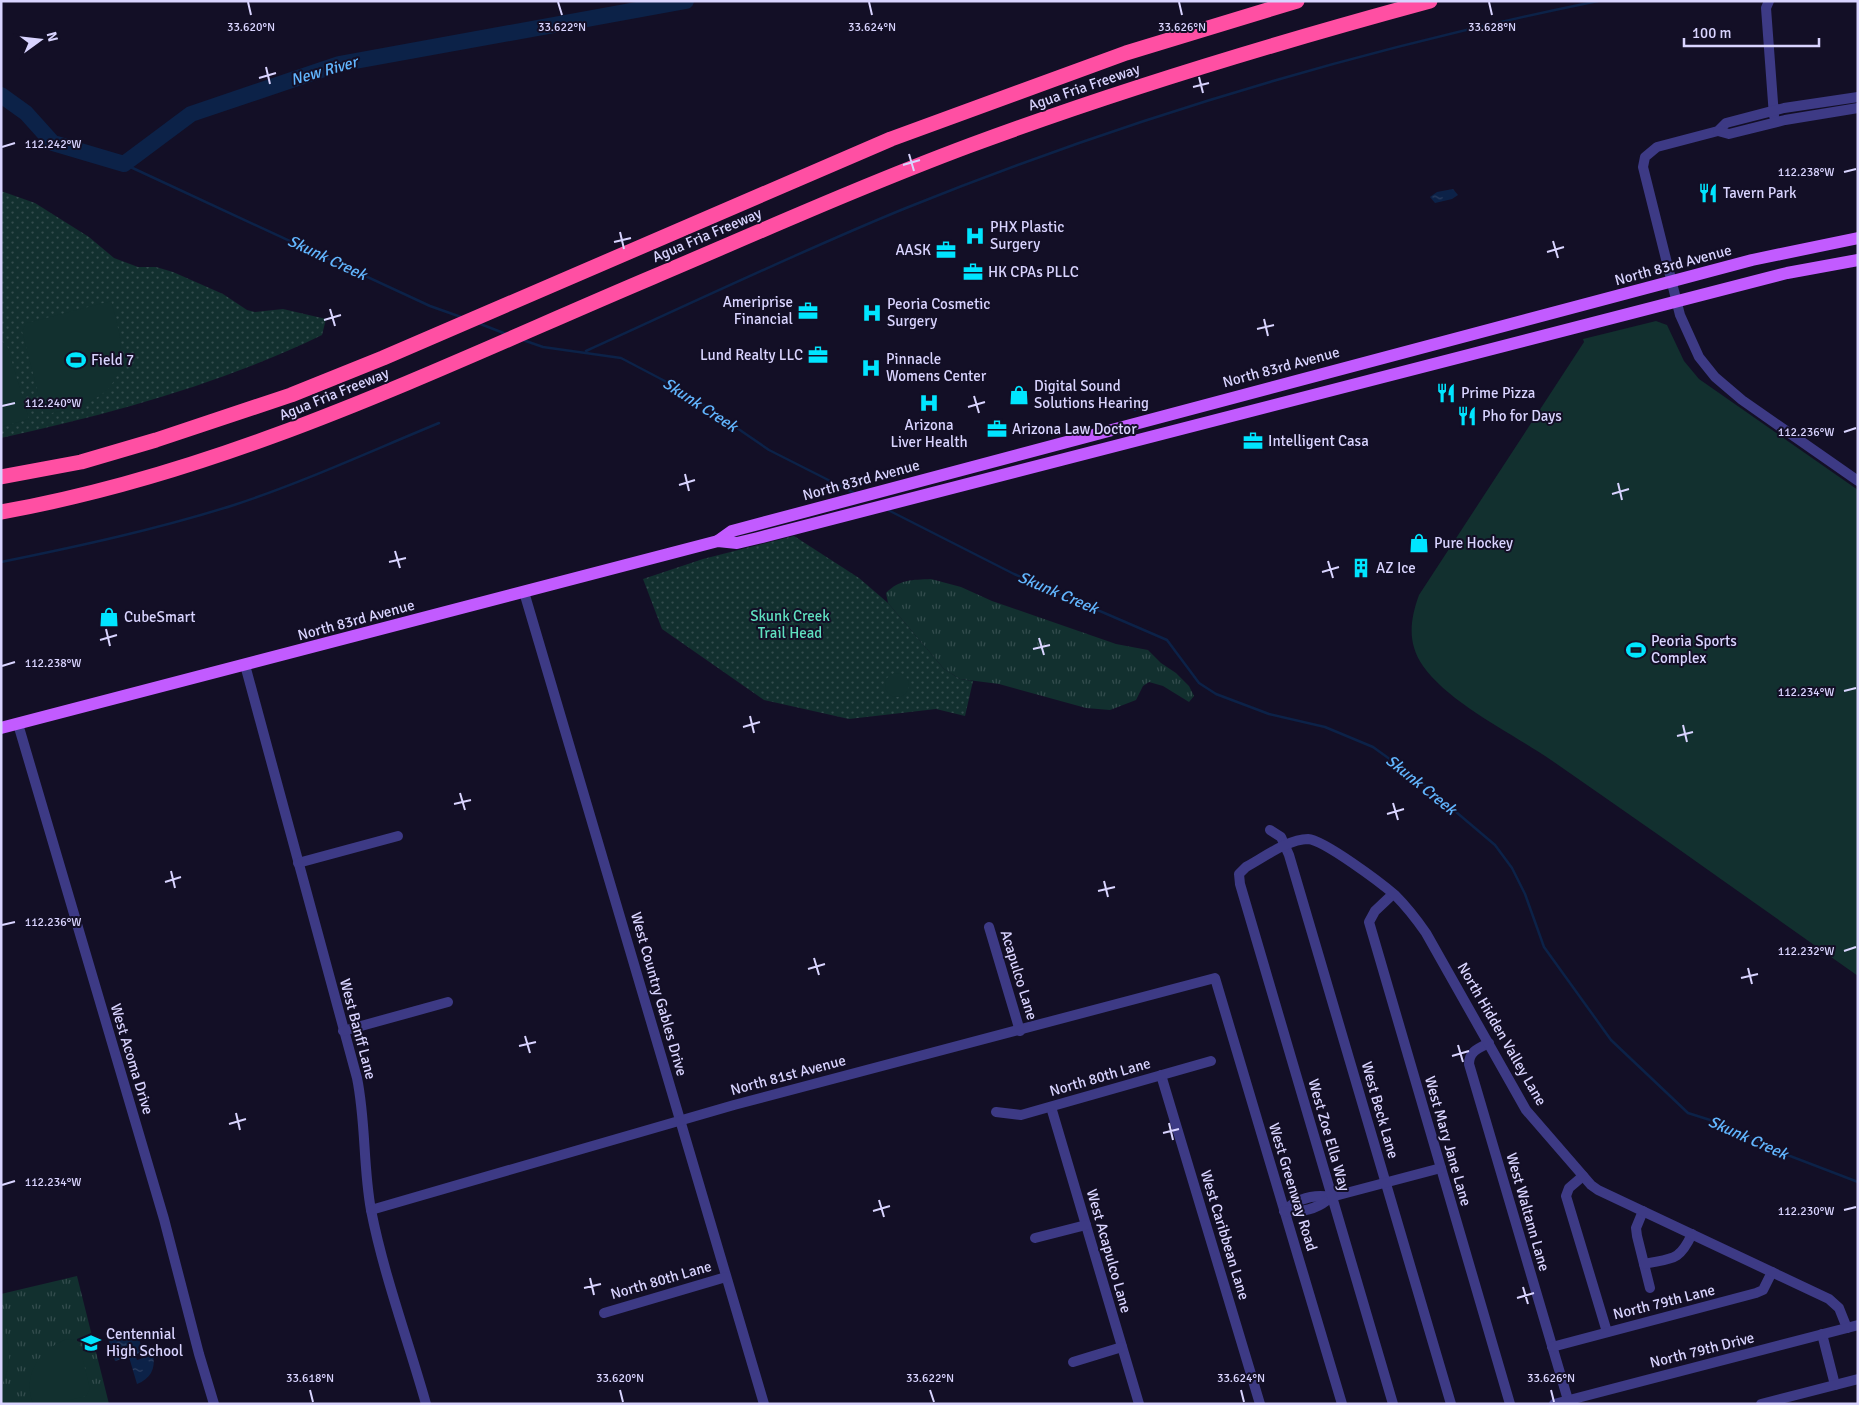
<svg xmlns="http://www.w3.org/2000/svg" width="1859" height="1405" font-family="Signika,sans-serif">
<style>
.grass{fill:url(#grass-tufts)}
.park{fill:url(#park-dots)}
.pitch{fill:#12302f}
.water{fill:url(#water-ripples)}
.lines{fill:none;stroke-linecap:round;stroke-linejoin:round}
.stream{stroke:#0c2248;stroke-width:2.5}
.river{stroke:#0c2248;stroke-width:16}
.minor{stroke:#3d3a85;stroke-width:10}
.major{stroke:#c25bff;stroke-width:12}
.highway{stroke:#ff4fa3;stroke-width:15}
.ticks{fill:none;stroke:#d9d4ff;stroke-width:2}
.labels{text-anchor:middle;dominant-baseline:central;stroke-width:4;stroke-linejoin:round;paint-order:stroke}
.street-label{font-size:15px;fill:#d9d4ff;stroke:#130f26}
.poi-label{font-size:15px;fill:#d9d4ff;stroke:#130f26;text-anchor:start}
.park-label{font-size:15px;fill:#5fe0c0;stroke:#130f26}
.water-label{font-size:16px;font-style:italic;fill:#62b6ff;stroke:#130f26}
.ticks-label{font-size:12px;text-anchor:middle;fill:#d9d4ff;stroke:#130f26;stroke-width:4;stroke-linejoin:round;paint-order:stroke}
</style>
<defs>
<pattern id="grass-tufts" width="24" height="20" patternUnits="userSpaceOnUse" patternTransform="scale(1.25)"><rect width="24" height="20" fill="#12302f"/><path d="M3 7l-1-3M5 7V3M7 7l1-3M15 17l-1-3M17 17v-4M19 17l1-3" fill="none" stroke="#344d4e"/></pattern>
<pattern id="park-dots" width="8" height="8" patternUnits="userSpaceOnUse" patternTransform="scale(1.25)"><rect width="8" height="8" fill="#12302f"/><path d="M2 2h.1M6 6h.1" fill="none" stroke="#344d4e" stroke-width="1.8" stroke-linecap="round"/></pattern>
<pattern id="water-ripples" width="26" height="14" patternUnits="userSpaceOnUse" patternTransform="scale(1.25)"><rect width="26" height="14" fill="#0c2248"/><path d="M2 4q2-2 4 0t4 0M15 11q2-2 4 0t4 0" fill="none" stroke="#2f4163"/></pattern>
</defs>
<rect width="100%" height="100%" fill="#130f26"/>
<g class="grass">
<path d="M931,579L961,587L992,601L1116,644L1148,650L1161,663L1176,673L1189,686L1194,696L1189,702L1163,686L1149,682L1143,686L1136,700L1110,710L1086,708L999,684L960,679L944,669L888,603L886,593C900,579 912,580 931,579Z"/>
<polygon points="77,1276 109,1404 1,1404 1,1294"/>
</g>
<g class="park">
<path d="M1,191L35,203L89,237L114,258L138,267H156L173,272L223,294L247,310L255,312L283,309L326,319L322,335C221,384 110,414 1,438Z"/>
<polygon points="794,536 859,578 888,603 944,669 960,679 973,681 965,716 936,709 849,719 764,700 662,629 643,579 703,559"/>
</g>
<g class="pitch">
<path d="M111,301C122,339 134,381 89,402C76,408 59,411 44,415L22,331L27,323Z"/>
<path d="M1656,321L1667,325L1684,361L1699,379L1858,490V976C1756,904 1654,831 1551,760C1512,733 1450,704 1423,666C1407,643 1410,620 1419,595L1584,342L1583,339Z"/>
<polygon points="1,341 7,345 29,419 1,427"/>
<circle cx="897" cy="685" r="12"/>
<path d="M1,1323C12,1345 12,1365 1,1387Z"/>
<path d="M67,1339L78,1340L90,1389L86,1396L54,1404H33C22,1374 39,1350 67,1339Z"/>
</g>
<g class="water">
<polygon points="1453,189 1458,195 1452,199 1435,203 1430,197 1437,192"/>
<path d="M136,1329L143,1352L135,1355L137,1360L153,1355C156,1369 150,1379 137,1384L129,1357L115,1361L108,1338Z"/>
</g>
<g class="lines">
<g class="stream">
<polyline points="124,164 430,306 461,317"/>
<polyline points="478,323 506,334"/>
<polyline points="523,340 543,347 621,358 680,389 769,450 854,493"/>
<path d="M586,351C692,303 798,252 906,208C1129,118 1362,49 1598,1"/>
<polyline points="1134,401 1135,410"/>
<polyline points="888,510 1014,574 1167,640 1199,683 1216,694 1269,714 1325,727 1373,747 1416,778 1495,845 1512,868 1525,894 1544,947 1611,1040 1688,1113 1729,1126 1777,1151 1858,1182"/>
<path d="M1,562C80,546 158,529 234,505C304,482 371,451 439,423"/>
</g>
<polyline class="river" points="1,95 26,113 53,143 124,164 191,114 339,64 686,1"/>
<g class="minor">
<polyline points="1769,1 1766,8 1774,116"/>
<polyline points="1858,97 1784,108 1726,123 1718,131 1657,147 1645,157 1643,167 1680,315 1699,357 1715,377 1742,400 1858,481"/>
<polyline points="1718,131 1729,134 1785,120 1858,108"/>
<polyline points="524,592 764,1404"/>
<path d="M245,665L357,1078C366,1122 363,1167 371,1210C384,1276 408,1340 426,1404"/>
<polyline points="18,724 164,1219 199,1354 214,1404"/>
<polyline points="1270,830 1281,837 1289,855 1451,1404"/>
<polyline points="298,863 398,836"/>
<polyline points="1393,894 1375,911 1369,922 1510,1404"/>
<polyline points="989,927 1020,1031"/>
<polyline points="343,1031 448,1002"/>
<path d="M1489,1043C1479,1048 1469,1051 1469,1064L1568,1400"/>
<polyline points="1161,1075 1260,1404"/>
<polyline points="1051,1107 1139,1404"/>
<polyline points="996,1112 1021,1115 1211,1061"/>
<polyline points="1583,1176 1569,1188 1566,1196 1607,1332"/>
<polyline points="371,1210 734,1105 1215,978 1342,1404"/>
<path d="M1284,1211C1298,1198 1313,1194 1331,1197L1441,1168"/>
<path d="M1284,1211C1302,1213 1318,1209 1331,1197"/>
<polyline points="1643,1211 1636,1228 1637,1236 1650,1288"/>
<polyline points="1035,1238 1086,1225"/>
<path d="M1644,1264C1672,1258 1679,1262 1692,1234"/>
<polyline points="604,1313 726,1277"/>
<polyline points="1822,1334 1835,1385"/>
<polyline points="1552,1347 1756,1293 1763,1290 1772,1272"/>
<polyline points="1073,1362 1122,1347"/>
<path d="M1393,1404L1240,884L1239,874L1246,867C1263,858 1288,839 1308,839C1324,840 1381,883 1395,895C1406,906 1417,920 1426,933L1526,1110L1591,1185L1598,1190L1829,1299L1839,1308L1847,1328"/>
<polyline points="1554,1404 1858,1325"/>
<polyline points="1761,1404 1858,1379"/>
</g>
<g class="major">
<polyline points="718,541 732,531 1752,260 1858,238"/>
<polyline points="1,728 718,541 737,543 758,538 1787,273 1858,260"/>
</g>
<g class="highway">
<polyline points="1,477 81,462 156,440 291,395 383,358 891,139 1126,53 1297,1"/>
<path d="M1,512C232,471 440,367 653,277C759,232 864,185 971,145C1122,89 1275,43 1430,1"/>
</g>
</g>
<path class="ticks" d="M248,2L251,15M558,2L562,15M869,2L872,15M1179,2L1182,15M1489,2L1492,15M266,67L270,84M1199,77L1203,93M259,78L276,73M1193,87L1209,83M2,147L15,143M909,154L914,171M903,165L920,160M1844,172L1856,169M620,232L624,249M1553,241L1558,258M614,242L631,238M1547,252L1564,247M330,309L335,326M1264,319L1268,336M324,320L341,315M1257,329L1274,325M974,396L979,413M2,406L15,403M968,407L985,402M1844,432L1856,428M685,474L689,491M1618,483L1622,500M679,485L695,480M1612,494L1629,489M395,551L400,568M1328,561L1333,578M389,562L406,558M1322,572L1339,567M106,629L110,646M1039,638L1044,655M100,640L117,635M1033,649L1050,645M2,666L15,662M1844,691L1856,688M750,716L754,733M1683,725L1687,742M743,727L760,722M1677,736L1693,732M460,793L465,810M1393,803L1398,820M454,804L471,800M1387,814L1404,809M171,871L175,888M1104,881L1108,897M165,882L181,877M1098,891L1115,887M2,925L15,922M1844,951L1856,947M814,958L819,975M1748,968L1752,984M808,969L825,964M1741,978L1758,974M525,1036L530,1053M1458,1045L1463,1062M519,1046L536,1042M1452,1056L1469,1051M236,1113L240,1130M1169,1123L1173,1140M229,1124L246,1119M1163,1133L1179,1129M2,1185L15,1181M879,1200L884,1217M1844,1210L1856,1207M873,1211L890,1206M590,1278L594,1295M1523,1287L1528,1304M584,1288L601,1284M1517,1298L1534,1293M310,1390L313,1402M620,1390L623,1402M930,1390L934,1402M1241,1390L1244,1402M1551,1390L1554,1402"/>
<defs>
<symbol id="restaurant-bare" viewBox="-9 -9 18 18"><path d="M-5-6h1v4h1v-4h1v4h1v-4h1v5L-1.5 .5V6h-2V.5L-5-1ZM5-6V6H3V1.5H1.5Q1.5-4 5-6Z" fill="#00e5ff" stroke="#130f26" stroke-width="2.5" paint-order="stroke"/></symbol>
<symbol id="hospital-bare" viewBox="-9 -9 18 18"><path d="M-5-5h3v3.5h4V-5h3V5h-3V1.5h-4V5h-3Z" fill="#00e5ff" stroke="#130f26" stroke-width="2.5" paint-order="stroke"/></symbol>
<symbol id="office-bare" viewBox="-9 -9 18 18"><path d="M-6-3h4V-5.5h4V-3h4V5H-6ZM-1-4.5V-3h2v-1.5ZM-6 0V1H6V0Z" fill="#00e5ff" stroke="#130f26" stroke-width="2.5" paint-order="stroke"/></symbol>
<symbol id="stadium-bare" viewBox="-9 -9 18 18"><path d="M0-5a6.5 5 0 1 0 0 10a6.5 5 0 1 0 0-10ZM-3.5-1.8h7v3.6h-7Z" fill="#00e5ff" stroke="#130f26" stroke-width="2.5" paint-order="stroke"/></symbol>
<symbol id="shop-bare" viewBox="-9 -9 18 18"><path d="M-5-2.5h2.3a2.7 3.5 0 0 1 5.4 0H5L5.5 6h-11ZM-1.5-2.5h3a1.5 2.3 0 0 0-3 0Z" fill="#00e5ff" stroke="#130f26" stroke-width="2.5" paint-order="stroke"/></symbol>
<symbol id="building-bare" viewBox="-9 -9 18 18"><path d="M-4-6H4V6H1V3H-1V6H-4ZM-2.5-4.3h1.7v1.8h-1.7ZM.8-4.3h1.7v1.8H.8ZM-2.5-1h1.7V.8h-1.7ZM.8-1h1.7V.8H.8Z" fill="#00e5ff" stroke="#130f26" stroke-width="2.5" paint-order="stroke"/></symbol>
<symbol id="school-bare" viewBox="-9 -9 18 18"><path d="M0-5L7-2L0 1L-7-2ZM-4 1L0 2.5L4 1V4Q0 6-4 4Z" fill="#00e5ff" stroke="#130f26" stroke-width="2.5" paint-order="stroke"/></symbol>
</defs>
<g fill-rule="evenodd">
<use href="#restaurant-bare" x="1694" y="179" width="28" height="28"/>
<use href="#hospital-bare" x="961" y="222" width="28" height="28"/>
<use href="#office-bare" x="932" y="236" width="28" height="28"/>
<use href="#office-bare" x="959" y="258" width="28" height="28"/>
<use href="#office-bare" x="794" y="297" width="28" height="28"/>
<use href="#hospital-bare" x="858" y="299" width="28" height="28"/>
<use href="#office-bare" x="804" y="341" width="28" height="28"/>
<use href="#stadium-bare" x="62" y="346" width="28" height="28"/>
<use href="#hospital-bare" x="857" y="354" width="28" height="28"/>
<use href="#restaurant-bare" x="1432" y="379" width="28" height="28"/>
<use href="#shop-bare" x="1005" y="381" width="28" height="28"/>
<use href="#hospital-bare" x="915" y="389" width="28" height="28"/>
<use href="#restaurant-bare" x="1453" y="402" width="28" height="28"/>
<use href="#office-bare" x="983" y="415" width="28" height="28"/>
<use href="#office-bare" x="1239" y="427" width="28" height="28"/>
<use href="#shop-bare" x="1405" y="529" width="28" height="28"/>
<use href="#building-bare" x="1347" y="554" width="28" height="28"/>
<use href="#shop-bare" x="95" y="603" width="28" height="28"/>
<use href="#stadium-bare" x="1622" y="636" width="28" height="28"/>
<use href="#school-bare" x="77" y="1329" width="28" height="28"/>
</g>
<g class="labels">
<g class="street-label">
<text transform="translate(1084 87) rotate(-19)">Agua Fria Freeway</text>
<text transform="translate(707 235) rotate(-23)">Agua Fria Freeway</text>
<text transform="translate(1673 265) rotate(-15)">North 83rd Avenue</text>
<text transform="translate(1281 367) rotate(-15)">North 83rd Avenue</text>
<text transform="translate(334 394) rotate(-22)">Agua Fria Freeway</text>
<text transform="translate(861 480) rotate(-15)">North 83rd Avenue</text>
<text transform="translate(356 620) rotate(-15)">North 83rd Avenue</text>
<text transform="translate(1019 975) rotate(73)">Acapulco Lane</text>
<text transform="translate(659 994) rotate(74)">West Country Gables Drive</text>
<text transform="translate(358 1029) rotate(75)">West Banff Lane</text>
<text transform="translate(1502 1034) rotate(60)">North Hidden Valley Lane</text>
<text transform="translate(132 1059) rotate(73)">West Acoma Drive</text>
<text transform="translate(788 1075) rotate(-15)">North 81st Avenue</text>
<text transform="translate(1100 1077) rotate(-16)">North 80th Lane</text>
<text transform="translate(1380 1110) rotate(74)">West Beck Lane</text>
<text transform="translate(1329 1135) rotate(74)">West Zoe Ella Way</text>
<text transform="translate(1448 1141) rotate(74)">West Mary Jane Lane</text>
<text transform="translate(1293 1187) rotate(73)">West Greenway Road</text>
<text transform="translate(1528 1212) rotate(74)">West Waltann Lane</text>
<text transform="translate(1225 1235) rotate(73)">West Caribbean Lane</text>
<text transform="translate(1109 1251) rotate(74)">West Acapulco Lane</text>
<text transform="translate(661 1280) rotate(-16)">North 80th Lane</text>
<text transform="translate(1664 1302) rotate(-14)">North 79th Lane</text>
<text transform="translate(1702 1350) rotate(-14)">North 79th Drive</text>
</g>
<g class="poi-label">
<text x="1723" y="193">Tavern Park</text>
<text x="990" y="227">PHX Plastic<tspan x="990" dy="17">Surgery</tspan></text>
<text x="931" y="250" text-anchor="end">AASK</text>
<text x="988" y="272">HK CPAs PLLC</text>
<text x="793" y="302" text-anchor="end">Ameriprise<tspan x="793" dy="17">Financial</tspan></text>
<text x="887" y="304">Peoria Cosmetic<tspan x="887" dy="17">Surgery</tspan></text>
<text x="803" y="355" text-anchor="end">Lund Realty LLC</text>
<text x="886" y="359">Pinnacle<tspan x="886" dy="17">Womens Center</tspan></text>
<text x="91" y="360">Field 7</text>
<text x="1034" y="386">Digital Sound<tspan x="1034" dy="17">Solutions Hearing</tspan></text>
<text x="1461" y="393">Prime Pizza</text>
<text x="1482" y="416">Pho for Days</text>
<text x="929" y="425" text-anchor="middle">Arizona<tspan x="929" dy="17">Liver Health</tspan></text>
<text x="1012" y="429">Arizona Law Doctor</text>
<text x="1268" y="441">Intelligent Casa</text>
<text x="1434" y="543">Pure Hockey</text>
<text x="1376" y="568">AZ Ice</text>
<text x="124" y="617">CubeSmart</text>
<text x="1651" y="641">Peoria Sports<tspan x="1651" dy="17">Complex</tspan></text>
<text x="106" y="1334">Centennial<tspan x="106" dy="17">High School</tspan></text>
</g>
<g class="park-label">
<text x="790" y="616">Skunk Creek<tspan x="790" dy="17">Trail Head</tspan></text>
</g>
<g class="water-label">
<text transform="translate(324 71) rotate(-16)">New River</text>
<text transform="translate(327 258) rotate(25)">Skunk Creek</text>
<text transform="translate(700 405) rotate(33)">Skunk Creek</text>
<text transform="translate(1058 593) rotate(23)">Skunk Creek</text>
<text transform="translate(1421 785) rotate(39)">Skunk Creek</text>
<text transform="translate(1748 1138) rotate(24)">Skunk Creek</text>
</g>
</g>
<g class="ticks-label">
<text x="251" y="31">33.620°N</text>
<text x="562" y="31">33.622°N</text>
<text x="872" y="31">33.624°N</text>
<text x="1182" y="31">33.626°N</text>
<text x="1492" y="31">33.628°N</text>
<text x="53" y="148">112.242°W</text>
<text x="1806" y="176">112.238°W</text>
<text x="53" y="407">112.240°W</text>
<text x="1806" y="436">112.236°W</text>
<text x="53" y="667">112.238°W</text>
<text x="1806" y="696">112.234°W</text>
<text x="53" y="926">112.236°W</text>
<text x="1806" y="955">112.232°W</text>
<text x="53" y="1186">112.234°W</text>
<text x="1806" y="1215">112.230°W</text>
<text x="310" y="1382">33.618°N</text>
<text x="620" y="1382">33.620°N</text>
<text x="930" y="1382">33.622°N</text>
<text x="1241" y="1382">33.624°N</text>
<text x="1551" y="1382">33.626°N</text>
</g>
<rect width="1859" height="1405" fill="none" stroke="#d9d4ff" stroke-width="5"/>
<g transform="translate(40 40) rotate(75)" stroke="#130f26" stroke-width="4" paint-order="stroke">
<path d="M0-4L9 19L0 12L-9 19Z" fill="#d9d4ff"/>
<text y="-8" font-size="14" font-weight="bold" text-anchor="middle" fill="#d9d4ff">N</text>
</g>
<path d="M1684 38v8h135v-8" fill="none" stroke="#d9d4ff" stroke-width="2.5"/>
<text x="1692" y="38" font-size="15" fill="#d9d4ff" stroke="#130f26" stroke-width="4" paint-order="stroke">100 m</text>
</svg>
